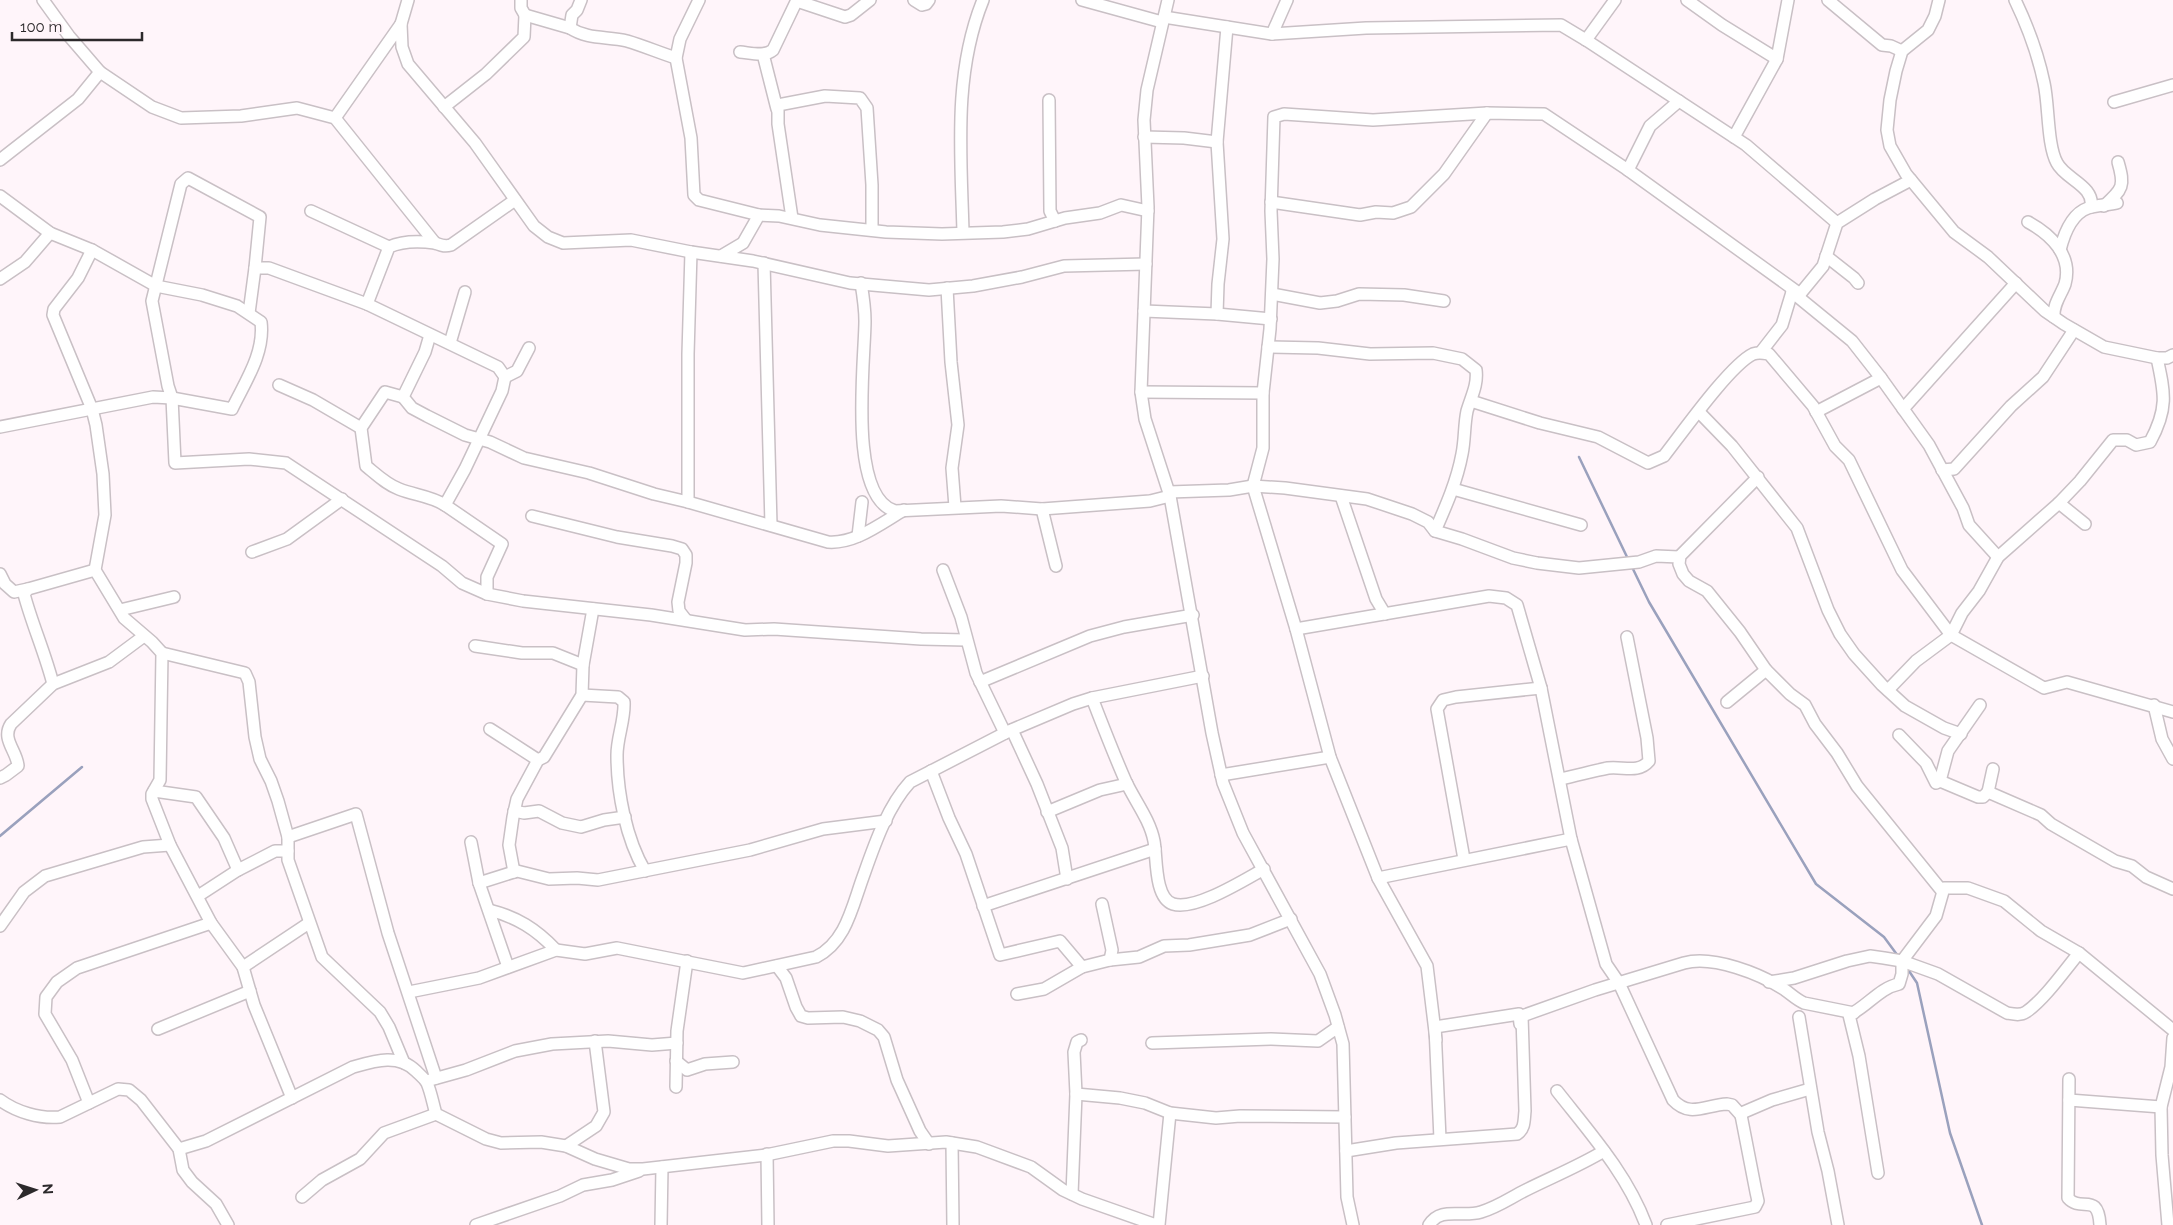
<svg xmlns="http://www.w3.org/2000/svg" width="2173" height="1225" font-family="Raleway,sans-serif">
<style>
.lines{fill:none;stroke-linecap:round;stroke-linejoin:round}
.stream{stroke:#9aa1bd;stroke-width:2.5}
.minor-casing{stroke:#c9c0c5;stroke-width:14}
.minor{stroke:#fff;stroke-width:11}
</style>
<rect width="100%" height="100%" fill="#fff5fa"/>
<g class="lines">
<g class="stream">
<polyline points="1579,457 1628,559"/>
<polyline points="1632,567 1649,602 1816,884 1884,937 1898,956"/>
<polyline points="0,836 82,767"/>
<polyline points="1907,968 1917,983 1950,1133 1982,1225"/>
</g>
<defs>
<g id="minor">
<polyline points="43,0 69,36 100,72 152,107 181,118 241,116 297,108 335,118 435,243"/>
<path d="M581,0L577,10L572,15L570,28C588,40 608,36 627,41C644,46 660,53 676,58"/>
<polyline points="699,0 680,39 676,58 691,138 694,195 699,200 759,215 779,216 820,225 886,232 942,234 1003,232 1028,229 1065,218 1100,213 1121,205 1148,211"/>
<polyline points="914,0 922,5 926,4 929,0"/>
<polyline points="1082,0 1162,22"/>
<polyline points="1168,0 1147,90 1144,120 1148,207 1141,392 1145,419 1170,496 1212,733 1223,783 1243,833 1320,974 1335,1015 1343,1044 1347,1197 1353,1225"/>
<polyline points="1687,0 1722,25 1777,59"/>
<polyline points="1828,0 1882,45 1891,46 1902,51"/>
<polyline points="1939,0 1935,16 1928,30 1902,51 1896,71 1890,100 1887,130 1890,146 1906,174 1954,232 1988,257 2045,311 2064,324 2104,347 2157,358 2167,358 2173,355"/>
<path d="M2015,0C2028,27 2038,54 2044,83C2049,105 2047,145 2057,163C2065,179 2095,186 2091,207"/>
<polyline points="797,1 845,17 851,15 870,0"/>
<polyline points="525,15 570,28"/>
<polyline points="1164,17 1272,34 1366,28 1561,25 1586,40 1746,145 1837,223"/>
<polyline points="401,24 408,0"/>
<polyline points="1272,34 1287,0"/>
<polyline points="1586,40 1615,0"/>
<path d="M740,52C751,53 765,57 773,50L797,0"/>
<polyline points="763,54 777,109"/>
<polyline points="1049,100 1050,211 1055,221"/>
<polyline points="2114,102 2173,85"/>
<polyline points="444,107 486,74 524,37 525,15 521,8 521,0"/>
<polyline points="335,118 401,24 402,47 408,64 475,143 534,226 548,237 563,243 631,240 691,252 753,261 850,283 929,290 973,286 1022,277 1064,266 1146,264"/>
<polyline points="1144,137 1184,138 1217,142"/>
<polyline points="1734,137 1777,59 1788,0"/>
<polyline points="0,160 78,99 100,72"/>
<polyline points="1628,170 1650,126 1679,101"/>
<path d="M0,196L50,233L92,250L156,286L202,295L237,306L261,322C265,353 245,382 232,409L172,398L175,463L249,459L286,463L442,566L462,583L487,594L523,601L651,615L745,630L774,629L921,639L966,640"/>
<polyline points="1271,202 1360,215 1376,212 1393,213 1411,207 1444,174 1487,113"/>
<path d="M2104,206C2123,189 2125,186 2118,162"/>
<polyline points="311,211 389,247"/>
<polyline points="792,218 778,124 778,105 825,96 860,98 867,108 872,185 872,230"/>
<path d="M2028,222C2050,234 2073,255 2065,284C2061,295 2053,304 2054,317"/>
<path d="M963,232C961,154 953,74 983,0"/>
<polyline points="92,250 78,278 54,309 53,315 92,409 96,425 103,474 105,515 95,570 124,618 152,642 162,653 160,780 152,794 152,799 170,845 211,923 243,967 254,1005 292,1098"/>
<path d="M2060,250C2064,234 2071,214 2088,208C2097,205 2108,205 2117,203"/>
<polyline points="721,256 743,243 759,215"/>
<polyline points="1826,256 1854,278 1858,283"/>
<polyline points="764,263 771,525"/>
<polyline points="0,279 25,262 50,233"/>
<path d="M861,283C863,295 865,308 865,321C865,360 847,497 895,511L1001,506L1042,509L1150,501L1170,496"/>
<polyline points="947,288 951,362 958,425 952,468 955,507"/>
<polyline points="1792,292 1852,341 1881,378 1929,445 1963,508 1969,525 1998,557"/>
<polyline points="1272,294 1320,303 1337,301 1359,294 1404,295 1444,301"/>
<path d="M367,304L389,247C402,241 420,241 435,243C441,245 444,247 451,245L515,200"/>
<polyline points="1144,311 1217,314 1271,319"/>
<polyline points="249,313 255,268 269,268 367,304 498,367 505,377 502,391 465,469 445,505 502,544 487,577 487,594"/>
<polyline points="1217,314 1218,284 1223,239 1217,142 1227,27"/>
<path d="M430,335L425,352L403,397L412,408L427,416L465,435L490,442L524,458L589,473L654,494L688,502L828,542C855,544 880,524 904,510"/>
<polyline points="450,343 465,292"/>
<path d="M1268,347L1318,348L1370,354L1433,353L1462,359L1476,370C1478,385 1471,397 1467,411C1464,425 1465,440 1462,454C1457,481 1446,506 1435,531"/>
<polyline points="1761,352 1782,325 1792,292 1800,294 1823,266 1837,223 1875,199 1911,180"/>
<polyline points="505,377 517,371 529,348"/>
<polyline points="279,385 313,400 361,428"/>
<polyline points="1141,392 1263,393"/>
<path d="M403,397L385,392L361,428L366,466C377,475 386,484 399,489C414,495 431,496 445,505"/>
<path d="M1471,401L1540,423L1598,437L1648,463L1664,456C1682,433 1730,365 1753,354C1759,352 1763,353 1769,354L1813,406L1835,446L1849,460L1902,570L1951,635L2044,688L2067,682L2173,712"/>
<polyline points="1903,409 2016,283"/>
<polyline points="1699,412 1732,446 1797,528 1828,610 1840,634 1854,654 1882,685 1905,706 1944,728 1961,734"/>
<polyline points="1816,412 1881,378"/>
<polyline points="0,427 153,397 172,398 168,386 152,301 181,184 188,178 260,217 255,268"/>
<polyline points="1942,470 1954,469 2011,406 2043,377 2074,330"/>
<polyline points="1758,477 1680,556 1679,564 1683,574 1689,581 1707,591 1740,632 1766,670 1790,694 1805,705 1815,724 1837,753 1857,786 1942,891"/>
<polyline points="1453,489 1581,525"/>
<polyline points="1169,492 1229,490 1253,486 1285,488 1367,499 1412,514 1428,522 1435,531 1462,539 1513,558 1537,563 1579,568 1639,562 1656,556 1679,557"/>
<polyline points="1341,496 1376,599 1385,614"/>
<polyline points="688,502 688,354 691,252"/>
<polyline points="2059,503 2085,524"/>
<polyline points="1042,509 1056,566"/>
<polyline points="532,516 617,537 672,546 682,549 686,555 686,563 678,602 679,611 686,620"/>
<polyline points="858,536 862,502"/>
<polyline points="252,552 287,539 342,499"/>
<polyline points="943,570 961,617 976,673 1005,733"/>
<polyline points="0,574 5,584 14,592 28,589"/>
<polyline points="120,610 174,597"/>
<path d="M1296,629L1489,596L1506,598L1517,605L1541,688L1571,839L1606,964L1619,983L1673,1100C1690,1118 1705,1105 1727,1104L1732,1105L1741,1115"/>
<polyline points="475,646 522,653 553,653 583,665"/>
<polyline points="162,653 245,673 249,682 255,737 260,759 271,781 278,801 288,837 288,860 322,957 380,1012 389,1027 404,1063"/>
<polyline points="980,682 1090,636 1124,627 1193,615"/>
<path d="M53,684C45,653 32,624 24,594L28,589L95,570"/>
<path d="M1888,690L1916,661L1951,635L1962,613L1979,591L1998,557L2059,503L2080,481L2113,440H2127L2136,445L2150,442C2168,409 2165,394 2157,358"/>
<path d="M582,695L618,697L624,702C625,720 617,737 617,755C617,792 626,839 645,871"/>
<path d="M1092,698C1103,726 1114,755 1126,782C1135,801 1150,820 1154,841C1157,856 1154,898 1173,904C1195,911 1244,880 1264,869"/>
<polyline points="1727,702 1766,670"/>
<polyline points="2154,705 2162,739 2173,759"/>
<polyline points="490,729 538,760"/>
<polyline points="1012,730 1037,784 1062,848 1067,879"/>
<polyline points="1899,735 1926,763 1936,783 1940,781 1978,797 1983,797 1988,792 2041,815 2051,824 2115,861 2132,866 2146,877 2173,889"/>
<polyline points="931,771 949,818 966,854 1000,955 1060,941 1082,967"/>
<polyline points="1221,775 1330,757"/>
<path d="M0,778L6,775L18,766C17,751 1,739 11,724L53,684L109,662L144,636"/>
<path d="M1560,779C1576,776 1592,771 1608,768C1623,766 1638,774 1649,761L1647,738L1627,637"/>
<polyline points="1940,781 1948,751 1980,705"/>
<polyline points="154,791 196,797 224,838 238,870"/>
<polyline points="1988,792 1993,769"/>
<polyline points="514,811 524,813 539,811 562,823 581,827 604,820 625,817"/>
<polyline points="1047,812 1100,790 1127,784"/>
<polyline points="288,837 356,814 388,933 436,1078"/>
<polyline points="471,842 479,883 508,967"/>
<polyline points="1464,859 1437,709 1443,700 1456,697 1541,688"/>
<polyline points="514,872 509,845 513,817 517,799 538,760 544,757 582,695 583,665 593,609"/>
<polyline points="1378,878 1571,839"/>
<polyline points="479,883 517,871 549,879 577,878 598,880 750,850 823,829 886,821"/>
<polyline points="198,896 238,870 275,851 288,851"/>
<polyline points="1102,904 1112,950 1110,960"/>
<polyline points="983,906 1155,849"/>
<path d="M489,910C517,917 536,929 556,950"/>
<polyline points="0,926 24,892 45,876 143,847 170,845"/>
<polyline points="777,966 786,978 796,1007 801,1016 808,1018 843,1017 860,1021 878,1030 884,1037 897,1080 920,1131 929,1144"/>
<polyline points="243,967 309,923"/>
<path d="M1769,982L1794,978L1847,961L1870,956L1884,958L1902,961L1938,974L2007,1013C2013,1014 2020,1016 2026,1012C2044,1000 2065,970 2079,953"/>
<path d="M409,992L479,978L556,950L585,954L617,948L743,973L816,957C846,942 852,907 863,877C874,846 887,807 910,782L1009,731L1073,704L1092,698L1203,676"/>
<polyline points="1017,994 1044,989 1082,967 1110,960 1139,957 1164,946 1189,945 1250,935 1291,919"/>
<polyline points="1799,1017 1818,1132 1828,1171 1838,1225"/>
<polyline points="158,1029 250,991"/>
<polyline points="1436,1040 1427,966 1378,878 1330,757 1296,629 1253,486 1263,448 1263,393 1270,329 1273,259 1271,211 1274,117 1284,114 1373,120 1487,113 1544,114 1628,170 1800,294"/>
<polyline points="1152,1043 1271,1039 1318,1041 1338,1027"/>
<polyline points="676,1061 687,1070 705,1064 733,1062"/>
<path d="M2069,1079L2068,1198C2081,1213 2098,1191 2100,1225"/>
<polyline points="430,1080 466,1070 515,1051 552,1044 608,1041 652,1045 677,1043"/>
<polyline points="676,1087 677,1031 687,961"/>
<path d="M1557,1091C1590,1133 1627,1174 1646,1225"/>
<polyline points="1076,1094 1120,1098 1145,1103 1170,1113 1216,1118 1240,1116 1345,1117"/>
<path d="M0,1100C16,1112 40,1119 60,1117L118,1089L129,1090L141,1100L179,1149L183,1170L192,1182L216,1204L228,1225"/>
<polyline points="2069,1100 2161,1107"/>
<polyline points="89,1103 72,1060 45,1014 46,997 57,982 77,968 211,923"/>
<polyline points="1440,1139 1435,1027 1519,1014 1520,1024"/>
<polyline points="952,1143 953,1225"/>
<polyline points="566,1146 596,1126 604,1112 595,1041"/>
<path d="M179,1149L206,1141L353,1067C374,1061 398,1053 416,1071C420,1075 425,1079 427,1083C431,1092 433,1104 436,1114L486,1139L501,1143L541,1142L566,1146L595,1159L629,1169H643L766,1155L833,1141H849L888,1146L946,1142L977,1147L1031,1167L1063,1190L1082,1199L1156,1225"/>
<path d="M1346,1151L1396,1143L1517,1134C1525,1129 1524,1120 1525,1111L1522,1016L1595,990L1684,963C1713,955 1761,974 1785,990C1792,995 1797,1000 1804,1003L1854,1013"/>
<polyline points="767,1154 768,1225"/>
<path d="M1878,1173L1859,1056L1849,1015C1867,1007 1879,988 1899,984L1902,974V961L1936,916L1944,888H1968L2004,901L2041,931L2079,953L2173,1030"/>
<polyline points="1072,1194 1076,1094 1074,1052 1077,1042 1081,1040"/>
<polyline points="302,1197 322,1180 360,1159 384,1133 436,1114"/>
<polyline points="476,1225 560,1196 583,1185 612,1180 639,1171"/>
<polyline points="661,1225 662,1167"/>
<polyline points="1159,1225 1170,1113"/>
<path d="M1429,1225C1441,1206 1461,1218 1481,1212C1498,1207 1510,1198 1526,1190C1552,1177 1579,1166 1604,1151"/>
<polyline points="1667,1225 1755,1207 1758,1201 1756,1192 1741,1115 1744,1112 1772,1100 1810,1089"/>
<polyline points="2168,1225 2162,1155 2161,1107 2171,1067 2173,1038"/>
</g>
</defs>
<use href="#minor" class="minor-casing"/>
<use href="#minor" class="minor"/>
</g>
<g transform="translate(35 1190) rotate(86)" stroke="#fff5fa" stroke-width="4" paint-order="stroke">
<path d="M0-4L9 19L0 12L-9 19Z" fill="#2c292b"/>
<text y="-8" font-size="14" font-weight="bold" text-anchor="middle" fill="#2c292b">N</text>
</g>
<path d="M12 32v8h130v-8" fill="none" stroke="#2c292b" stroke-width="2.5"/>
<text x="20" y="32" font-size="15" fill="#2c292b" stroke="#fff5fa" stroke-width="4" paint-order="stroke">100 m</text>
</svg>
